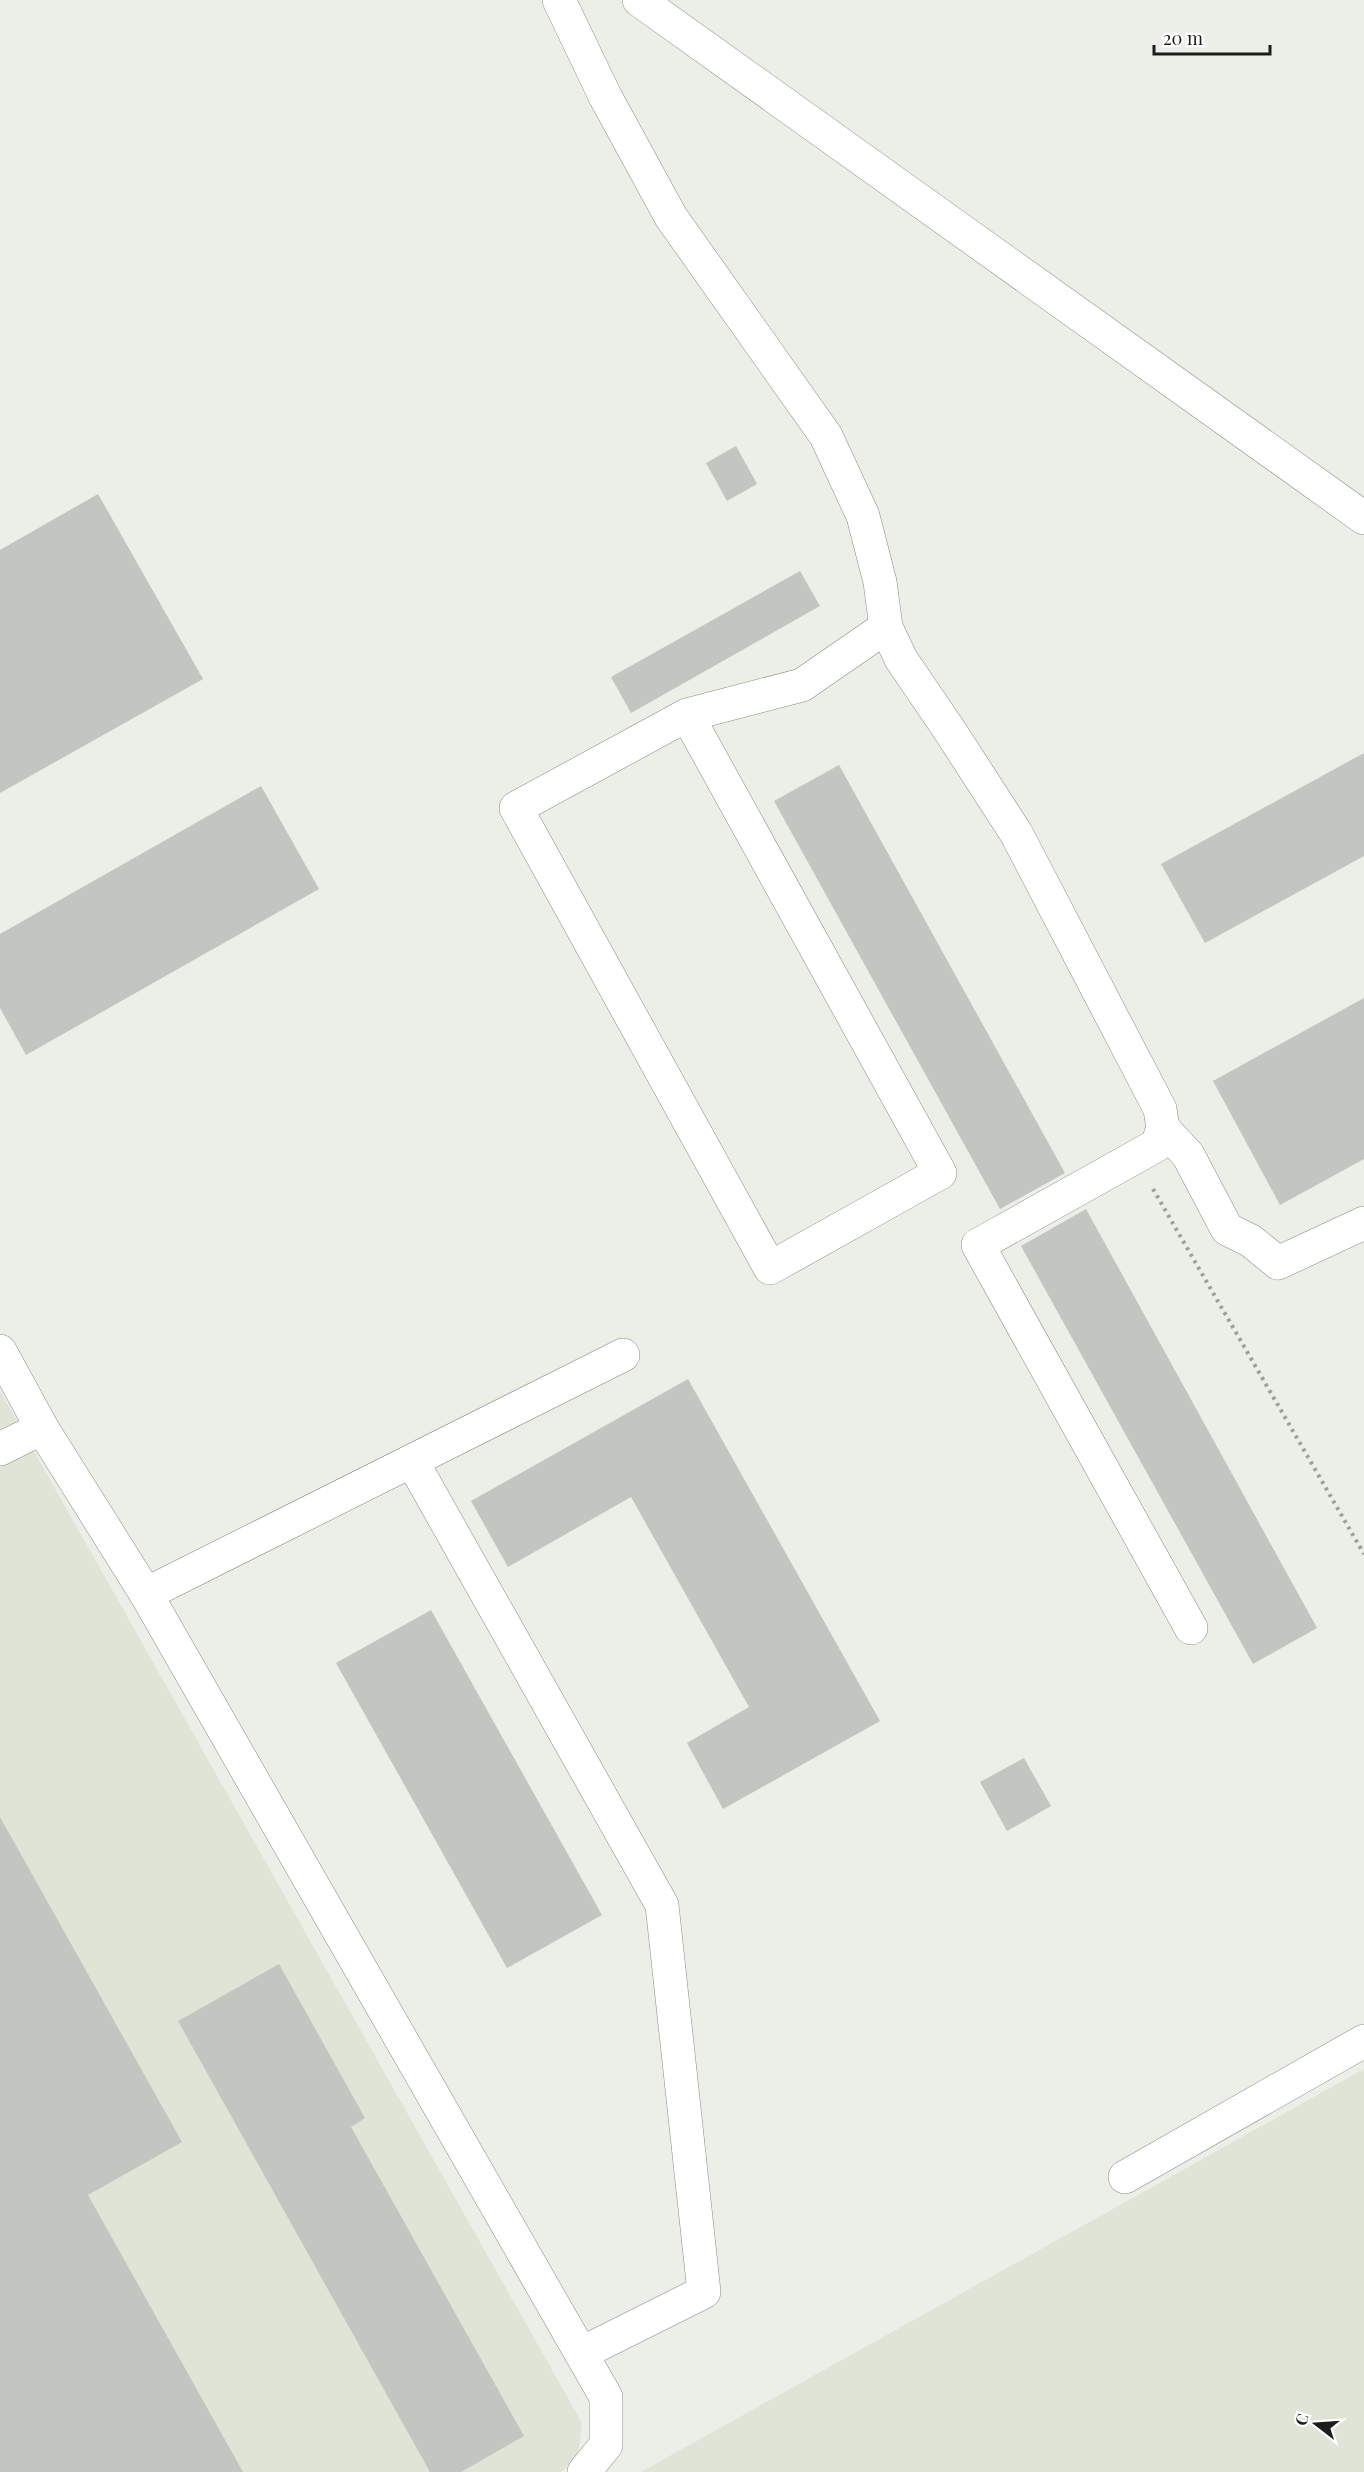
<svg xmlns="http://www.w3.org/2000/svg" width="1364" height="2472" font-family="'Playfair Display',serif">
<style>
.built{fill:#e0e4d6}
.building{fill:#c1c6c1}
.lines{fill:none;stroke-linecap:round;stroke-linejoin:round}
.minor-casing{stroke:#8a8b85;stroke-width:34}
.path{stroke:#9e9f9a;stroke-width:4;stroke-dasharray:3 4.5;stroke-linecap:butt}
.minor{stroke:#fff;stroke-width:33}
</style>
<rect width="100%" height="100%" fill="#eceee8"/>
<g class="built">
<polygon points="0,1391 582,2423 578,2453 562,2472 0,2472"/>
<polygon points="1364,2069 1364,2472 641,2472"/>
</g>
<g class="building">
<polygon points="736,446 757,484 727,501 706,463"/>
<polygon points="98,494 203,679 0,793 0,550"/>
<polygon points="800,571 820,606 631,713 611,677"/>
<polygon points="1364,753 1364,856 1205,943 1161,864"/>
<polygon points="839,765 1065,1173 1000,1209 774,801"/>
<polygon points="261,786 319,889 26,1055 0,1008 0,934"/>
<polygon points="1364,998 1364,1159 1280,1205 1213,1081"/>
<polygon points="1086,1209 1317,1628 1253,1664 1021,1246"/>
<polygon points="688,1379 880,1721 723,1809 687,1743 749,1707 631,1497 508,1567 471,1501"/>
<polygon points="431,1610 602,1915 507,1968 336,1663"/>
<polygon points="1024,1758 1051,1806 1007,1831 980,1782"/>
<polygon points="0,1817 182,2142 88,2195 243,2472 0,2472"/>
<polygon points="279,1964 365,2118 351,2127 524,2436 461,2472 430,2472 178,2021"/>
</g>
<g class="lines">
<defs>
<g id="minor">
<polyline points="559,0 605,96 671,217 826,436 863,516 880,582 886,627 901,659 950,731 1016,833 1160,1109 1163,1128 1157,1145 978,1245 1191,1628"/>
<polyline points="639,0 1364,518"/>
<polyline points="687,715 940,1173 770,1268 516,808 687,715 802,685 886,627"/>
<polyline points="1163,1128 1188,1155 1227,1229 1251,1241 1278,1263 1364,1223"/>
<polyline points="0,1351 42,1428 146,1594 606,2397 606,2445 584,2472"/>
<polyline points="0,1449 42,1428"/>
<polyline points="412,1461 662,1905 704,2292 582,2353"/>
<polyline points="146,1594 623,1355"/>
<polyline points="1125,2177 1364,2041"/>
</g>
</defs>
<use href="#minor" class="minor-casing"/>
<polyline class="path" points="1153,1189 1364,1554"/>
<use href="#minor" class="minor"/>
</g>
<g transform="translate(1316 2424) rotate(287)" stroke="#ffffff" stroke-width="4.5" paint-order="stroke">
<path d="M0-4.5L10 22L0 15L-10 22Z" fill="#1c1c1a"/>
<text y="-9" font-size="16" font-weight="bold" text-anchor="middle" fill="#1c1c1a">С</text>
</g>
<path d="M1154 45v9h116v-9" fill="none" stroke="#1c1c1a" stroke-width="3"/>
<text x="1163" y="45" font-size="18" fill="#1c1c1a" stroke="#ffffff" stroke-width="4.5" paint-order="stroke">20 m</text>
</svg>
